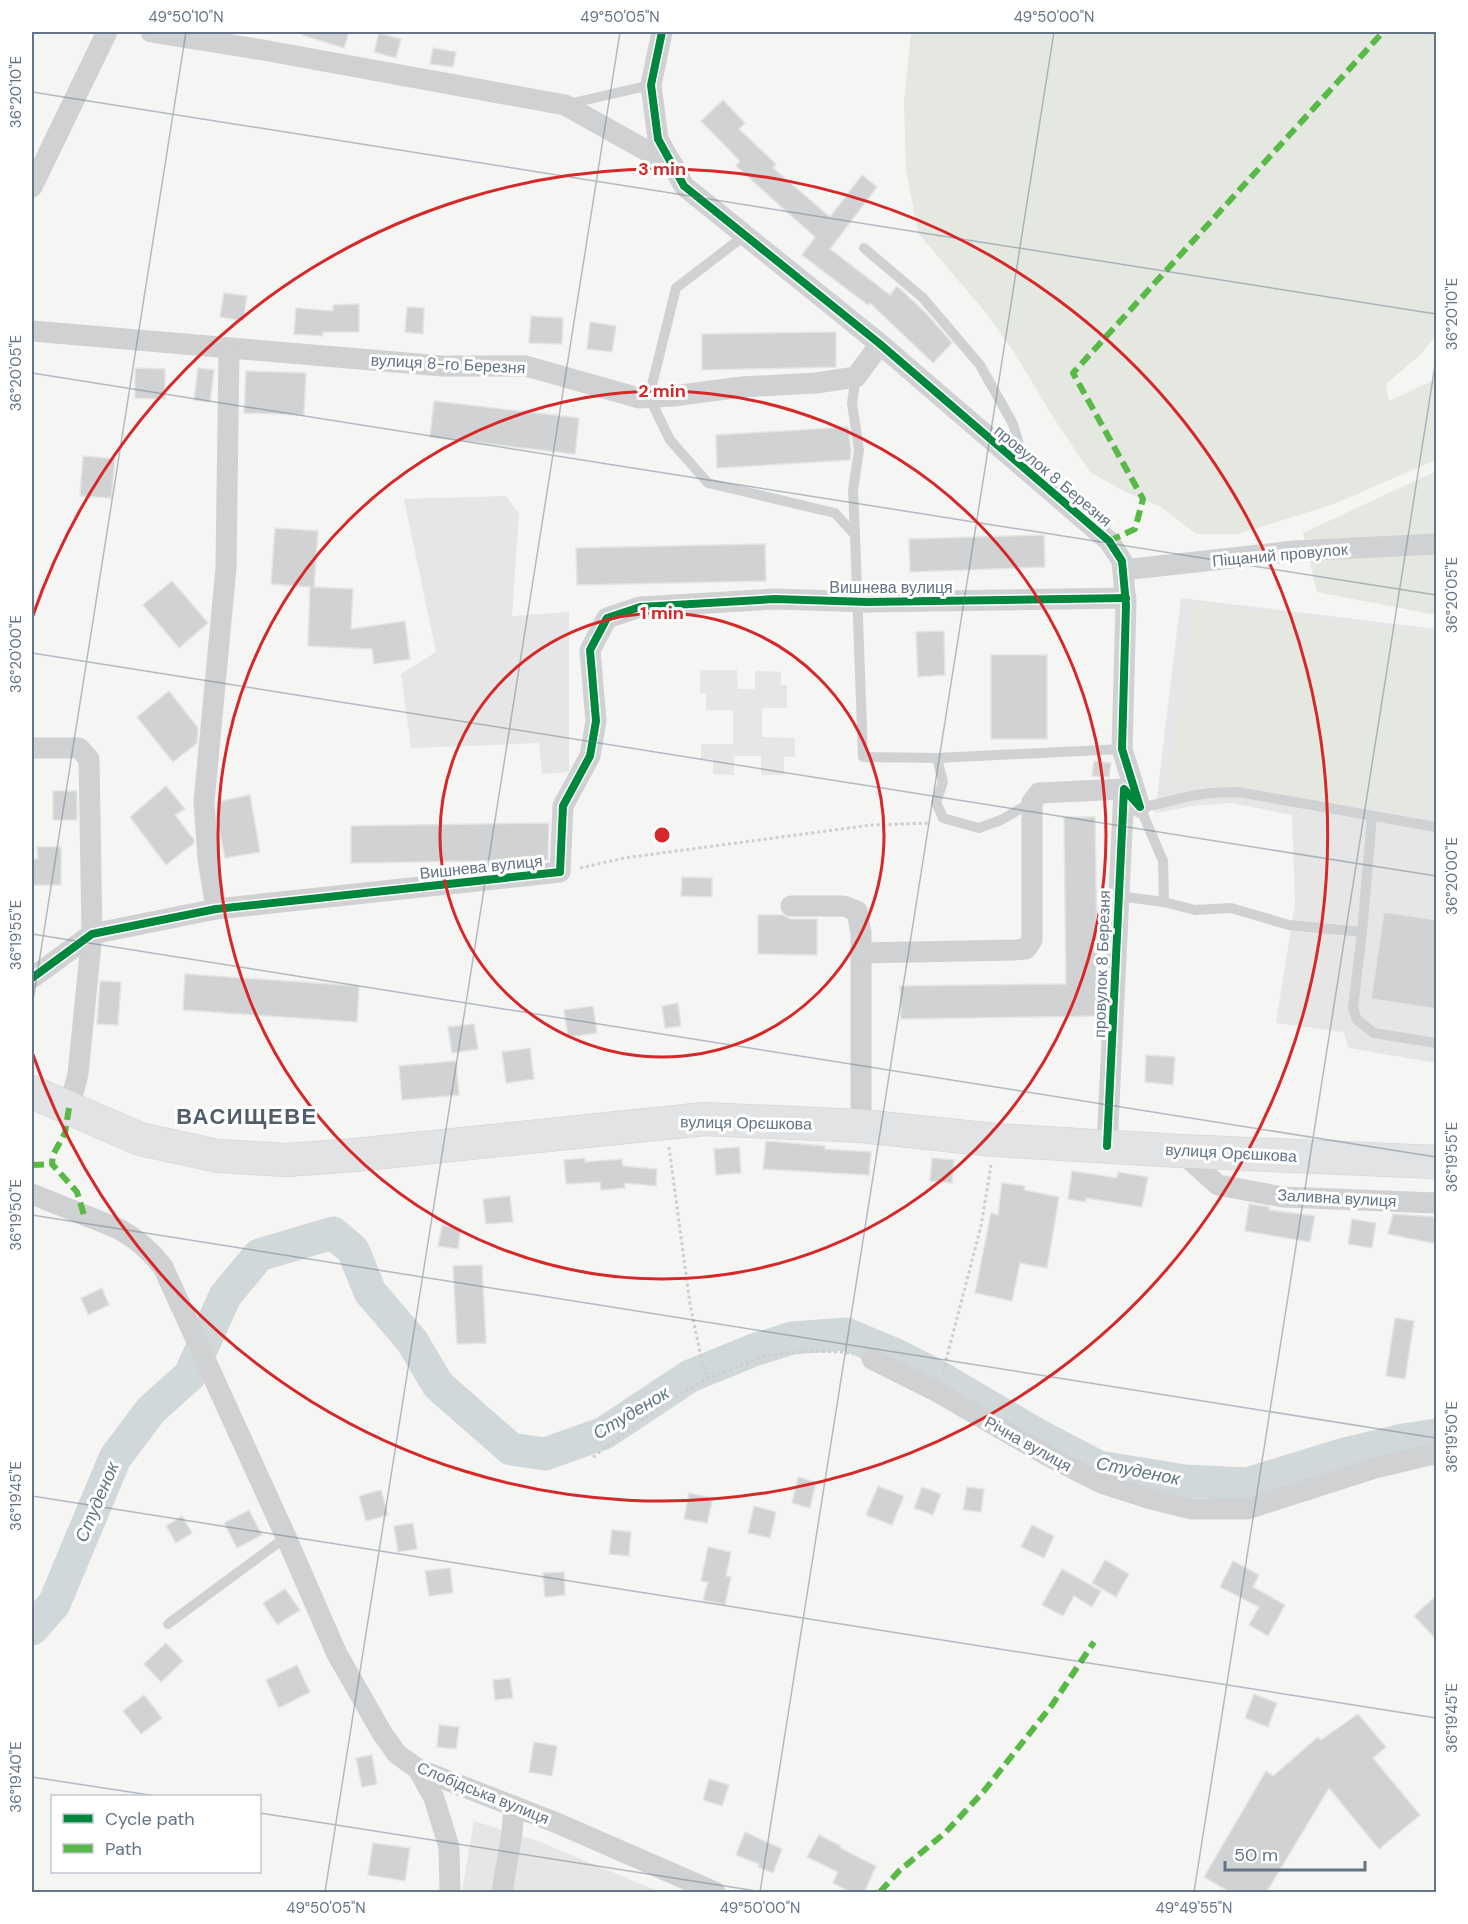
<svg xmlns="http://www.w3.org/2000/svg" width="1468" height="1924" font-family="'DM Sans',sans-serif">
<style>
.built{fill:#e5e6e5}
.green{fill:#e4e8e1}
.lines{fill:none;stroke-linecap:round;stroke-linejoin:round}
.river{stroke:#d1d8da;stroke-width:33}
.building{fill:#d1d2d3;stroke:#e4e4e3;stroke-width:1.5}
.primary-casing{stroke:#d0d2d2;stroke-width:34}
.path{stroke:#cecece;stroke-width:3;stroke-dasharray:3 3;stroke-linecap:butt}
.lane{stroke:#d0d1d2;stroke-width:10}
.street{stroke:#d0d1d2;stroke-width:21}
.primary{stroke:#e2e3e4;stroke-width:33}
.quiet{stroke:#58b947;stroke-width:6;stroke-dasharray:12 6;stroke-linecap:butt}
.cycleway-casing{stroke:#fff;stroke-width:11}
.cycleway{stroke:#00873e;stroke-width:8}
.ticks{fill:none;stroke:#627485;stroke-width:1.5;stroke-opacity:0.45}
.ring{fill:none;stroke:#d62828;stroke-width:3}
.labels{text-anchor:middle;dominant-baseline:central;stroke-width:6;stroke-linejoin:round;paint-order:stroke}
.street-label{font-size:16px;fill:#627485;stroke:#fff}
.water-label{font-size:18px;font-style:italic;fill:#5e7782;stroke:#fff}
.district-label{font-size:22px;font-weight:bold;letter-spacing:1.5px;fill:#515e6a;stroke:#fff}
.centre{fill:#d62828;stroke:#fff;stroke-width:3}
.ring-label{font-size:18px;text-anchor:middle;font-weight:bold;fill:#d62828;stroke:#fff;stroke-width:6;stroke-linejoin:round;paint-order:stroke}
.neatline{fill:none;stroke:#627485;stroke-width:2}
.ticks-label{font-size:15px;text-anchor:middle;fill:#627485}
</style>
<rect width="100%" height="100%" fill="#f5f5f3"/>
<g class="built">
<polygon points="506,496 519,514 512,616 569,612 569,772 542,774 539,743 411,748 401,674 436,652 404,499"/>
<polygon points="1181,598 1436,629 1436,1063 1349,1048 1343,1032 1276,1023 1295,903 1292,815 1231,803 1193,806 1155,813"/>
<polygon points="700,670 737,670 738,689 755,689 755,671 781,672 781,685 787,685 787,708 762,708 762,737 795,738 795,757 784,757 784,775 761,775 761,756 734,756 734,775 713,774 713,759 701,759 701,744 733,744 733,710 706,710 706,694 700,693"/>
<polygon points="474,1821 538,1841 660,1892 462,1892"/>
</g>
<g class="green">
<polygon points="911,32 1436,32 1436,335 1421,354 1386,384 1389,401 1436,379 1436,460 1334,504 1238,534 1196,534 1161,507 1126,492 1090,472 1053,417 1014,352 986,313 918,233 906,169 904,101"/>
<polygon points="1436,471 1436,615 1317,592 1303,533"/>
<polygon points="1194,603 1436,635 1436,816 1170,780"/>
</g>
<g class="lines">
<polyline class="river" points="32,1629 54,1604 115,1458 151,1410 190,1375 225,1296 259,1255 333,1233 353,1250 370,1292 412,1341 438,1385 511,1449 545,1454 604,1433 690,1376 754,1350 792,1338 846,1334 896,1355 939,1377 1034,1433 1099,1467 1185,1481 1247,1484 1341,1455 1403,1440 1436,1435"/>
</g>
<g class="building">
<polygon points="303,32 349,32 344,48 302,35"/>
<polygon points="379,33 401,39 396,58 374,52"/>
<polygon points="433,48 456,52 453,67 430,64"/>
<polygon points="723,100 745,123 739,129 776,164 773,168 830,217 862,175 877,187 830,249 890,295 897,286 927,314 952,343 933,363 870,303 868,305 802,255 815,237 736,166 740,161 701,121"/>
<polygon points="224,293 247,296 243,321 220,317"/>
<polygon points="359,304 359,332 323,332 323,336 294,334 296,308 333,311 333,305"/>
<polygon points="407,307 424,308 423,334 405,332"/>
<polygon points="531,316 563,318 562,344 529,343"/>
<polygon points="590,322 616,326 612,352 587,349"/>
<polygon points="836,332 836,367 702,370 702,334"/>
<polygon points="135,368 165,369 165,399 135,398"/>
<polygon points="198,368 214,370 210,402 194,400"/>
<polygon points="246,371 306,373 304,415 244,413"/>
<polygon points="434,401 579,418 575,454 430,437"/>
<polygon points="848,427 851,450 850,460 717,468 716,435"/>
<polygon points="83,456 115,459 111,498 80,496"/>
<polygon points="275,528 318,531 314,587 353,589 351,629 405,621 410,659 374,664 372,649 308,646 310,587 271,584"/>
<polygon points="1044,535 1045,567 910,572 909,539"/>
<polygon points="765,544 766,581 577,585 576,548"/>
<polygon points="172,581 208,623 179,648 143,605"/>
<polygon points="944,631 945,675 918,677 916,632"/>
<rect x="991" y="655" width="56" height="84"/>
<polygon points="169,691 198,728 197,743 173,762 137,717"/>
<polygon points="1094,761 1111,763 1109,777 1092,776"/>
<polygon points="166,786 185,809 175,815 194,840 194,843 166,865 130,817"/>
<rect x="53" y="791" width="24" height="29"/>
<polygon points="250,795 260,852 225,858 218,823 217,802"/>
<polygon points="1064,817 1095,817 1098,1016 901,1019 900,986 1066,984"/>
<polygon points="549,823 548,860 351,863 351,826"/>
<polygon points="37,847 61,847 61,885 32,885 32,859 38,859"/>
<polygon points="682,877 712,878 712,897 681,896"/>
<polygon points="1384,912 1437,920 1437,1009 1371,999"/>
<polygon points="758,915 783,915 791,919 817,919 817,955 758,954"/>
<polygon points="185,974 359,986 357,1022 183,1010"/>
<polygon points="100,981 121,982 118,1025 97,1024"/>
<polygon points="678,1003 681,1026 665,1028 662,1006"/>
<polygon points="593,1006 597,1033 568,1037 564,1010"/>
<polygon points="474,1024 478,1049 452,1053 448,1027"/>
<polygon points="530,1048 534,1079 506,1083 502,1052"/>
<polygon points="1146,1055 1175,1057 1173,1085 1145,1082"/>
<polygon points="456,1061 459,1095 402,1100 399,1066"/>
<polygon points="766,1141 825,1146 825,1149 871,1152 869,1175 763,1169"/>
<polygon points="739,1147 741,1173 716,1175 714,1149"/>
<polygon points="585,1158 585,1162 622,1159 623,1166 657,1169 656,1186 624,1183 625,1188 601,1190 600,1182 566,1184 564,1160"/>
<polygon points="932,1158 954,1160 952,1183 930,1181"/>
<polygon points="1072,1171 1117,1178 1118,1172 1148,1177 1142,1207 1086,1198 1086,1202 1068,1199"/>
<polygon points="1002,1183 1025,1186 1024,1190 1059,1197 1047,1268 1020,1263 1012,1301 975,1293 991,1213 998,1215"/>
<polygon points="510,1196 513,1222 486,1224 483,1199"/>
<polygon points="1249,1204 1269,1207 1269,1210 1315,1216 1310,1242 1245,1231"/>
<polygon points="1393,1214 1437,1217 1437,1244 1388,1234"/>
<polygon points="1352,1219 1376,1223 1372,1248 1348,1244"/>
<polygon points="442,1225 461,1228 458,1249 438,1246"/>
<polygon points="482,1265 486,1343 457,1344 453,1266"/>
<polygon points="102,1288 109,1305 88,1315 81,1298"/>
<polygon points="1395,1318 1414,1321 1405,1379 1386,1376"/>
<polygon points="798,1477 816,1482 810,1508 792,1503"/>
<polygon points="878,1486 904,1496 892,1525 866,1515"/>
<polygon points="922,1487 941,1494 933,1515 914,1508"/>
<polygon points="967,1487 984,1489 981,1512 963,1510"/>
<polygon points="381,1490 388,1515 366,1521 359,1496"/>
<polygon points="689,1493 713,1498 707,1523 684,1519"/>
<polygon points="754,1506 776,1512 770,1538 748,1533"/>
<polygon points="249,1510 262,1535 237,1548 224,1523"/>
<polygon points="182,1516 192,1533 176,1543 166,1526"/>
<polygon points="413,1523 417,1549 398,1552 394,1526"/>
<polygon points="1032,1525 1054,1536 1044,1558 1021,1547"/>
<polygon points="612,1530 631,1532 629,1556 609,1554"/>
<polygon points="708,1547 731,1552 726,1576 731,1577 725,1605 703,1600 708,1582 701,1581"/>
<polygon points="1105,1560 1129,1574 1116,1597 1092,1583"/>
<polygon points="1233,1561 1259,1575 1253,1587 1285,1605 1268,1636 1249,1625 1259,1607 1220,1587"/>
<polygon points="450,1568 453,1593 429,1596 425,1571"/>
<polygon points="1062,1569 1101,1591 1092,1607 1074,1596 1063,1616 1042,1605"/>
<polygon points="564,1572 565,1595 545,1597 543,1573"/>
<polygon points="285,1589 300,1610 277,1625 263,1603"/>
<polygon points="1437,1595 1437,1640 1414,1616"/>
<polygon points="166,1643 183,1661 161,1682 144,1664"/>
<polygon points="297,1665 310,1692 279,1708 266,1680"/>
<polygon points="510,1678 513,1698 495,1700 493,1680"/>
<polygon points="1254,1694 1277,1703 1268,1727 1245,1718"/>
<polygon points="144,1695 162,1718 141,1734 123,1711"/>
<polygon points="1358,1714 1386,1747 1373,1758 1420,1815 1379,1849 1329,1788 1266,1893 1231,1893 1204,1877 1266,1771 1273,1776 1318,1737 1321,1740"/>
<polygon points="439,1725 459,1727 456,1749 437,1747"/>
<polygon points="534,1742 557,1746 552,1776 529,1772"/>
<polygon points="372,1755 377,1784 362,1787 356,1758"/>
<polygon points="709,1779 729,1785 722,1806 703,1800"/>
<polygon points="745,1832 782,1849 773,1873 758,1867 759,1864 736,1855"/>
<polygon points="819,1835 841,1846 840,1848 876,1866 864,1893 852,1893 833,1883 838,1872 807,1857"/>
<polygon points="373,1843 410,1848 405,1881 368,1875"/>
</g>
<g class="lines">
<defs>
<polyline id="primary" points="32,1092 140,1139 218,1156 286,1160 355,1155 704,1119 861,1126 995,1140 1180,1151 1436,1162"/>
</defs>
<use href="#primary" class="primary-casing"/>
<g class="path">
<polyline points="580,868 624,858 871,825 930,823"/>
<polyline points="669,1147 690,1304 702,1362 709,1378"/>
<polyline points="943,1372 981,1226 991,1165"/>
<polyline points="593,1457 671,1399 709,1378 766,1356 807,1351 843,1352 853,1354"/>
</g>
<g class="lane">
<polyline points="568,104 651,85"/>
<polyline points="744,236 676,288 649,397 670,440 708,483 835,513 855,535 863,757 937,758 1122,749"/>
<polyline points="864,248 923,298 980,365 1013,424 1024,462"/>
<polyline points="855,535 853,490 859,450 852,403 856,377"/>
<polyline points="937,758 943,782 936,802 943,818 979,828 1001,820 1032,802"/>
<polyline points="1118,896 1164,902 1195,910 1231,908 1289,925 1362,932 1353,1008 1357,1020 1374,1033 1436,1043"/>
<path d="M1164,902L1163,861L1140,807C1155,806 1168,801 1182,798C1201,793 1219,792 1238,792L1436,827"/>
<polyline points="1362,932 1372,817"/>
<polyline points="168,1624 286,1537"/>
</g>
<g class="street">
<polyline points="151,32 263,50 565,105 674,166"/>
<polyline points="662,32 651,85 658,139 684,186 880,344 1109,541 1122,561 1126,605 1122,749 1140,807 1124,789 1107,1146"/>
<polyline points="32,187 107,32"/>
<polyline points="32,331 442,366 526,366 639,398 673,396 742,387 816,383 856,377 880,344"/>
<polyline points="1123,570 1294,551 1436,544"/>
<polyline points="32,748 79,748 89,759 92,934 78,1074 69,1108"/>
<polyline points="791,906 844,906 857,911 861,933 861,1126"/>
<polyline points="216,909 208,859 204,802 226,568 229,349"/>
<polyline points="861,953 1014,950 1026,949 1032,940 1032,802 1039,793 1124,789"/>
<polyline points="32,978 92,934 216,909 560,872 563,806 590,756 596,721 590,650 607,618 640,607 775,599 867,602 1126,598"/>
<polyline points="1180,1151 1218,1185 1283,1197 1436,1203"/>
<path d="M32,1194L119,1229C137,1239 150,1250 163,1267L286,1537L337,1654L382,1733L397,1754L418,1769L557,1823L715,1892"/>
<polyline points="872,1359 934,1390 1048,1456 1101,1483 1151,1499 1192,1509 1247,1509 1375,1468 1429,1455 1436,1455"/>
<polyline points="418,1769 434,1798 449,1847 450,1892"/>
<polyline points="502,1892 512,1833 514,1806"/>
</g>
<use href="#primary" class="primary"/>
<g class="quiet">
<polyline points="1109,541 1135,529 1143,499 1073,373 1383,32"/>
<polyline points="69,1108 65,1133 53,1155 52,1164 77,1192 84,1215"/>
<polyline points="32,1165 52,1164"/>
<polyline points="880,1892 899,1871 946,1832 984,1791 1052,1705 1094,1642"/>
</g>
<defs>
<g id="cycleway">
<polyline points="662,32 651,85 658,139 684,186 880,344 1109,541 1122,561 1126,605 1122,749 1140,807 1124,789 1107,1146"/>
<polyline points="32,978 92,934 216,909 560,872 563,806 590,756 596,721 590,650 607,618 640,607 775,599 867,602 1126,598"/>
</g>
</defs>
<use href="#cycleway" class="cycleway-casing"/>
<use href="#cycleway" class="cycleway"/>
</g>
<path class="ticks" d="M1423,32L1436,34M32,92L1436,314M32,373L1436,595M32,653L1436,876M32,934L1436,1157M32,1007L186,32M32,1215L1436,1438M32,1496L1436,1718M32,1777L156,1796M260,1813L763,1892M325,1892L620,32M760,1892L1054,32M1194,1892L1436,359"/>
<g class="ring">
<circle cx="662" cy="835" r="222"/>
<circle cx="662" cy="835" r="444"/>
<path d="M32 618A666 666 0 1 1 32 1052"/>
</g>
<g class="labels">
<g class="street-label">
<text transform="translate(448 364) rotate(3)">вулиця 8-го Березня</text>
<text transform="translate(1053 476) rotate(40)">провулок 8 Березня</text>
<text transform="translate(1280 555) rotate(-5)">Піщаний провулок</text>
<text x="891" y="587">Вишнева вулиця</text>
<text transform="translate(481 867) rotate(-6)">Вишнева вулиця</text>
<text transform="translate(1102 964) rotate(-88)">провулок 8 Березня</text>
<text transform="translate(746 1123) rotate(1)">вулиця Орєшкова</text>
<text transform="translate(1231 1153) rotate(3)">вулиця Орєшкова</text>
<text transform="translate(1337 1198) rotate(3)">Заливна вулиця</text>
<text transform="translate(1028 1444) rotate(29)">Річна вулиця</text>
<text transform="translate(483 1793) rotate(22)">Слобідська вулиця</text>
</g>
<g class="water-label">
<text transform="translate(631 1413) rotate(-31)">Студенок</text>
<text transform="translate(1138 1471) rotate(11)">Студенок</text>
<text transform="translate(97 1502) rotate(-67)">Студенок</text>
</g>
<g class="district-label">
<text x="247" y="1116">ВАСИЩЕВЕ</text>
</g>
</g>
<circle cx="662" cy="835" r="9" class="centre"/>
<g class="ring-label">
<text x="662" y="175">3 min</text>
<text x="662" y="397">2 min</text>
<text x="662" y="619">1 min</text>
</g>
<rect width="1468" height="1924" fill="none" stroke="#ffffff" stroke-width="66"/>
<rect x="51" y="1795" width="210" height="78" fill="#ffffff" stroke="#c0c7ce" stroke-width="1.5"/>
<rect x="63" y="1814" width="30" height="9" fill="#00873e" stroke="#c0c7ce" stroke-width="1.5"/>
<text x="105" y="1825" font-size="18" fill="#627485">Cycle path</text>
<rect x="63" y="1844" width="30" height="9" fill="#58b947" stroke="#c0c7ce" stroke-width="1.5"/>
<text x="105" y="1855" font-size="18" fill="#627485">Path</text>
<path d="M1225 1861v9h140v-9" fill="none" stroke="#627485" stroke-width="3"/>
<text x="1234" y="1861" font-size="18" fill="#627485" stroke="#ffffff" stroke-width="4.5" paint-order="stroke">50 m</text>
<rect x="33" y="33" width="1402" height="1858" class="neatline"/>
<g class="ticks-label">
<text x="186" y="22">49°50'10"N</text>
<text x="620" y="22">49°50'05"N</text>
<text x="1054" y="22">49°50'00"N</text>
<text transform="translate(16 92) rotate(-90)" y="5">36°20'10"E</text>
<text transform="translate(1452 314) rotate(-90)" y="5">36°20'10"E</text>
<text transform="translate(16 373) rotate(-90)" y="5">36°20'05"E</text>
<text transform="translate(1452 595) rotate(-90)" y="5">36°20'05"E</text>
<text transform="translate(16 654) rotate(-90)" y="5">36°20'00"E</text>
<text transform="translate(1452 876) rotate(-90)" y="5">36°20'00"E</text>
<text transform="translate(16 935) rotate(-90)" y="5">36°19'55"E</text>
<text transform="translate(1452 1157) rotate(-90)" y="5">36°19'55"E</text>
<text transform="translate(16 1215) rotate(-90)" y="5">36°19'50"E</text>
<text transform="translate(1452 1437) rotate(-90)" y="5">36°19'50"E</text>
<text transform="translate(16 1496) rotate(-90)" y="5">36°19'45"E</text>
<text transform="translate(1452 1718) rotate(-90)" y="5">36°19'45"E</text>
<text transform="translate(16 1777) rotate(-90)" y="5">36°19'40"E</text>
<text x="326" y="1913">49°50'05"N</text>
<text x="760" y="1913">49°50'00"N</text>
<text x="1194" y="1913">49°49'55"N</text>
</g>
</svg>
